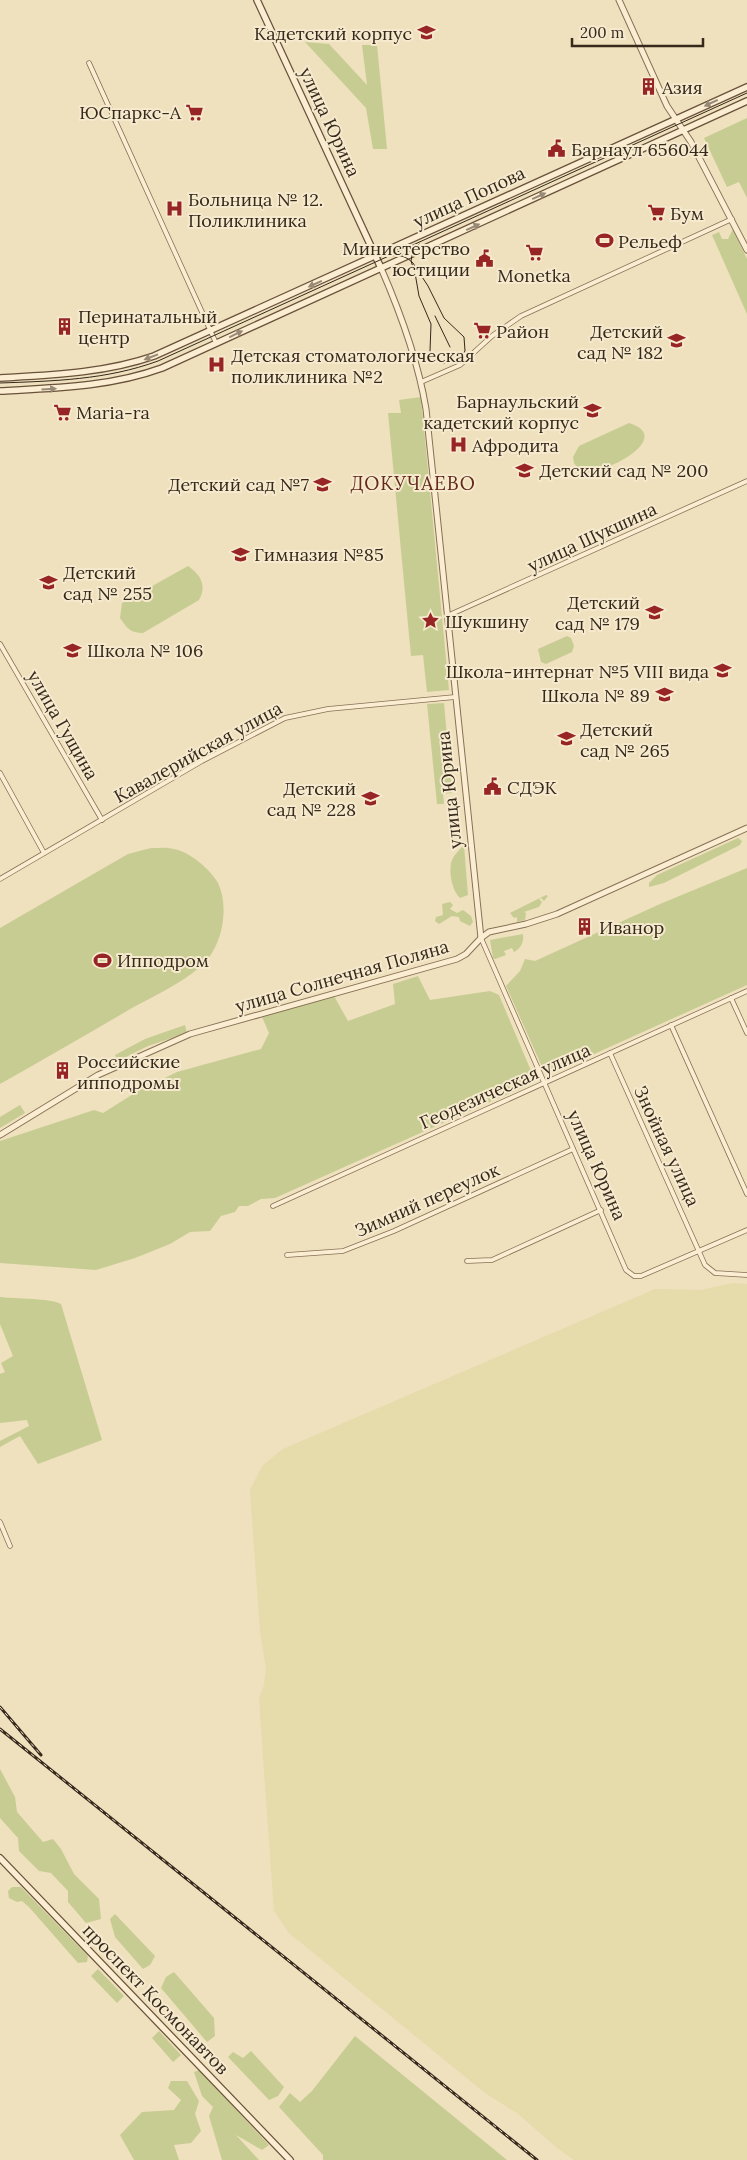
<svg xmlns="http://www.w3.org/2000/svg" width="747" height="2160" font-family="Lora,serif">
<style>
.farmland{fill:#e5dbab}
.green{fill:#c7cd92}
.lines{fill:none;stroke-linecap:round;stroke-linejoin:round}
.minor-casing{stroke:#877056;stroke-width:5.5}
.tertiary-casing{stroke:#877056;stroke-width:7}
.secondary-casing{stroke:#69513a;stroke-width:8}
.minor{stroke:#faedd1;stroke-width:4}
.tertiary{stroke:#faedd1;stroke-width:5}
.secondary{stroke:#faedd1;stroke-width:5.5}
.tram{stroke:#36281b;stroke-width:1}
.rail-casing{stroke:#36281b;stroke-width:3}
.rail{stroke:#f6eace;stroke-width:1;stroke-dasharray:4;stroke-linecap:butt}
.oneway{fill:#988a76}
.labels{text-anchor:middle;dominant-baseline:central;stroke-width:4;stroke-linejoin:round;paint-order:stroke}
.poi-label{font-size:18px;fill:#36281b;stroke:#f6eace;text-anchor:start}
.street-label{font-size:18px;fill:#36281b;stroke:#f6eace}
.neighbourhood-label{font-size:19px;letter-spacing:1px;fill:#64291a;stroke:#f6eace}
</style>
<rect width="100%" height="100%" fill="#efe0be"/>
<polygon class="farmland" points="733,1283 747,1284 747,2160 574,2160 557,2148 517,2113 485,2093 289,1933 274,1911 259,1699 264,1685 266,1668 260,1632 250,1490 262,1466 283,1449 639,1296 655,1289 701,1290"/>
<g class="green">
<polygon points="305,42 329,44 367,85 362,45 377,45 387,149 373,149 366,108"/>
<polygon points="747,118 747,198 739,182 727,187 704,138"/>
<polygon points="733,229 747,259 747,314 712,235 719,232 722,239 728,239"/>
<polygon points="421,397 449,690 427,692 423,655 411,656 388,413 401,413 399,400"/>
<path d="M629,423C677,438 600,477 581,472L574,463L573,457L579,446Z"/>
<path d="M188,566C201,575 207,586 199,600L143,633C130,633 127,628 120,618L122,603Z"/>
<polygon points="567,636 571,638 574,646 572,652 546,664 541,662 538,649"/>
<polygon points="444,703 452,793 443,794 444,804 437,804 427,704"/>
<polygon points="738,838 742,841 740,845 664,883 649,887 649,883 657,875"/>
<path d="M464,845L468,895L460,898C452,891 448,871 452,860C454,855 460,849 464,845Z"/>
<path d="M151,848C158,848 167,847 174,849C190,852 210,869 218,883C230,908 222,949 200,967C180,984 154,996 132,1008C88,1034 44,1059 0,1084V928L128,854Z"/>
<polygon points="747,868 747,985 552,1073 543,1069 506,986 520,971 525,959 535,961 660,904"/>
<polygon points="546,895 548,896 544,901 541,898 539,899 542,902 539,907 524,912 526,913 525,920 517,922 517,917 514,918 510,913"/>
<polygon points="450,902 453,905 450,909 457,913 463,910 471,916 473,922 470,926 460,921 459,917 452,916 439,924 435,921 436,917 443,915 442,904"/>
<path d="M523,934C524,942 521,948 514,952L512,948L504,951L506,955L495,959L493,958L490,940Z"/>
<polygon points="418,976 430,1000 490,991 499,995 534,1078 528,1085 275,1198 261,1199 248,1206 239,1206 235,1212 221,1216 210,1231 190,1232 170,1244 135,1258 96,1270 0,1263 0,1141 94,1110 103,1113 138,1091 177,1072 261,1049 269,1033 262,1017 334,996 348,1021 395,1004 393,984"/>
<polygon points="185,1025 187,1033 148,1046 118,1061 115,1055 145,1039"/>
<polygon points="20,1105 25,1113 0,1128 0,1117"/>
<path d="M0,1297C15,1299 51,1298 61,1304L102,1440L38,1464L20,1436L0,1447V1441L29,1426L27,1420L0,1423V1374L5,1372L1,1363L13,1356L0,1324Z"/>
<polygon points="0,1769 15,1797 17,1812 43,1842 53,1839 61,1849 74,1874 99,1899 101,1919 86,1923 68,1902 68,1891 51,1873 39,1871 19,1851 18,1838 0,1818"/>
<polygon points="12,1887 21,1887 88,1956 87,1962 78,1963 29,1907 22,1901 17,1902 9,1898 8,1891"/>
<polygon points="115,1914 155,1956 150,1965 143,1969 115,1937 110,1919"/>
<polygon points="98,1969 124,1996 117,2003 91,1976"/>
<polygon points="174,1972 214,2018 215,2036 207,2042 161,1988 166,1977"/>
<polygon points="159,2031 181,2055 173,2062 152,2038"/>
<polygon points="355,2036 507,2160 323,2160 323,2155 279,2107 290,2093 300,2102 312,2091"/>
<polygon points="251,2051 284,2087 278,2096 269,2100 228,2057 233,2052 243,2058"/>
<polygon points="199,2070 269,2145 262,2150 236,2135 259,2160 222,2160 209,2116 213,2107 202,2096 194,2072"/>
<polygon points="171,2081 187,2081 199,2101 195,2114 201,2131 191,2143 174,2145 179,2160 134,2160 120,2135 142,2112 174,2110 181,2100 168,2088"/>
</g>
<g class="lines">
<defs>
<g id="minor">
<polyline points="89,63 216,343"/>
<polyline points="421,382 460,365 492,336 521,316 732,219"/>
<polyline points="447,616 747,481"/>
<polyline points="0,644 102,820"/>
<polyline points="0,773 44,853"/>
<polyline points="0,879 202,761 285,718 328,709 455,697"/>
<polyline points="481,938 626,1270 634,1276 641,1276 747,1230"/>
<polyline points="731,998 747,1033"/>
<polyline points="671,1025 747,1194"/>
<polyline points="610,1053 705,1265 715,1273 747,1275"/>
<polyline points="273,1206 747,991"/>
<polyline points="287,1255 343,1251 394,1231 573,1149"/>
<polyline points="467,1261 492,1260 601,1210"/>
<polyline points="0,1522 10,1546"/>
</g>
<g id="tertiary">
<polyline points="619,0 667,106 691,142 747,250"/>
<path d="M381,268C401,314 418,360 426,409L481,938"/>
<polyline points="0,1135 98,1075 190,1034 457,959 466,954 481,938 489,932 526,924 557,914 747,828"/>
</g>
<g id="secondary">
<polyline points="257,0 381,268"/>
<path d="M0,378C52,375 105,373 154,356L747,87"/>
<path d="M0,391C55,388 110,387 162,368L747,101"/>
<polyline points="0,1858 290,2160"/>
</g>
</defs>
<use href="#minor" class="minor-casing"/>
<use href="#tertiary" class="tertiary-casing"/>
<use href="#secondary" class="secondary-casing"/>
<use href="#minor" class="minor"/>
<use href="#tertiary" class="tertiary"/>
<use href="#secondary" class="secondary"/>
<g class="tram">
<path d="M391,256C400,254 407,257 413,263L428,286L444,318L464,337L465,351L456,362L443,363L434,357L430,351L431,324L419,296L415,273L411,261L413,250L419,244"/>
<polyline points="435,316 450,347"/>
<path d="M0,383C54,381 106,380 158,361L747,93"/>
</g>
<defs>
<g id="rail">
<polyline points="0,1707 41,1755"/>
<polyline points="0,1729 537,2160"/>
</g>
</defs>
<use href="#rail" class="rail-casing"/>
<use href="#rail" class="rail"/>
</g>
<defs><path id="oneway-solid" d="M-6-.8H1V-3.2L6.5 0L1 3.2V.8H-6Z" transform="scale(1.25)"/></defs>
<g class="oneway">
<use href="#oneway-solid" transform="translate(711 103) rotate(155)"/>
<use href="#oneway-solid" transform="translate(539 196) rotate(-24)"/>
<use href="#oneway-solid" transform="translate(473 227) rotate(-24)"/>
<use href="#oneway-solid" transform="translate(315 284) rotate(156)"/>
<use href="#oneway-solid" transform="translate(236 334) rotate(-26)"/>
<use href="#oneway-solid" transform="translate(151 357) rotate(159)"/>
<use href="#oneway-solid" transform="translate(49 389) rotate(-4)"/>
</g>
<defs>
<symbol id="school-bare" viewBox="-9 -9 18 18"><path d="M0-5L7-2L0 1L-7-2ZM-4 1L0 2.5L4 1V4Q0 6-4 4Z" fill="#982526" stroke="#f6eace" stroke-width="2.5" paint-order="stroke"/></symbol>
<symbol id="building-bare" viewBox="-9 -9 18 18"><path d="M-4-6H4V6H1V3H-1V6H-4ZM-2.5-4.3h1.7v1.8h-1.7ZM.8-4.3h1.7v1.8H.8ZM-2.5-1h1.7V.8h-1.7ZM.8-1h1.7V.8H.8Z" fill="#982526" stroke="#f6eace" stroke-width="2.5" paint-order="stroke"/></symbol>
<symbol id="supermarket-bare" viewBox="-9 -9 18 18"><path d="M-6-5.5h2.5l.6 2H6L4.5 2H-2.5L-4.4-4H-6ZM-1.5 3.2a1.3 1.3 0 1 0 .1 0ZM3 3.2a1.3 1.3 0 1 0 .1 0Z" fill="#982526" stroke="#f6eace" stroke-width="2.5" paint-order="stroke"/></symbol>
<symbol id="civic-bare" viewBox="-9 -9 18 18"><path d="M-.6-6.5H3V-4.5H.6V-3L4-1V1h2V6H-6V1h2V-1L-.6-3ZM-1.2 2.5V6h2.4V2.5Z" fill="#982526" stroke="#f6eace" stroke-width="2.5" paint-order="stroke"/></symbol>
<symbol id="hospital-bare" viewBox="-9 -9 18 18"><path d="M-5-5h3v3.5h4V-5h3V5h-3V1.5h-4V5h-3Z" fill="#982526" stroke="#f6eace" stroke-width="2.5" paint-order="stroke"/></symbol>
<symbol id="stadium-bare" viewBox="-9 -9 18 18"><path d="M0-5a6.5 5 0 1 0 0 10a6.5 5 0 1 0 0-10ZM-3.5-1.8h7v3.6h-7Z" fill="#982526" stroke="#f6eace" stroke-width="2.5" paint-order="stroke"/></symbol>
<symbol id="sight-bare" viewBox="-9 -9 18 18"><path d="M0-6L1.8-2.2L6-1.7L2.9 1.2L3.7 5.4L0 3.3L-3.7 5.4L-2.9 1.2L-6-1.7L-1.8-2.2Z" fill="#982526" stroke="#f6eace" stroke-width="2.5" paint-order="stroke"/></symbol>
</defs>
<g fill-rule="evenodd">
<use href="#school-bare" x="414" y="20" width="25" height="25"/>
<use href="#building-bare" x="636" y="74" width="25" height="25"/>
<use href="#supermarket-bare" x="182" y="100" width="25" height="25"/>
<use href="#civic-bare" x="544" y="136" width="25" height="25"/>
<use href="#hospital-bare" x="162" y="196" width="25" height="25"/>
<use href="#supermarket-bare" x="644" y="200" width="25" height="25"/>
<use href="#stadium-bare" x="592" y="228" width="25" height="25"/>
<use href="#supermarket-bare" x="522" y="240" width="25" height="25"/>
<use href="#civic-bare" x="472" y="246" width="25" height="25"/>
<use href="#building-bare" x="52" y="314" width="25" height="25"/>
<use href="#supermarket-bare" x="470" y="318" width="25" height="25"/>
<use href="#school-bare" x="664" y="328" width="25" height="25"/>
<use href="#hospital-bare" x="204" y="352" width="25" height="25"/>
<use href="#school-bare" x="580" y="398" width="25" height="25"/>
<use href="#supermarket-bare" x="50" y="400" width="25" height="25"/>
<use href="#hospital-bare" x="446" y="432" width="25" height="25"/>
<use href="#school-bare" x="512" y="458" width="25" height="25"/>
<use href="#school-bare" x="310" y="472" width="25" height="25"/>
<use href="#school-bare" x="228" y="542" width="25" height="25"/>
<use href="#school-bare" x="36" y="570" width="25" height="25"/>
<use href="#school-bare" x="642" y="600" width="25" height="25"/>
<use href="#sight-bare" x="418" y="608" width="25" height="25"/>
<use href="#school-bare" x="60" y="638" width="25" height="25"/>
<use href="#school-bare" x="710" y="658" width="25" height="25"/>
<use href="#school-bare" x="652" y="682" width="25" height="25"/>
<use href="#school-bare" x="554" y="726" width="25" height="25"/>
<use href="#civic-bare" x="480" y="774" width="25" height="25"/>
<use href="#school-bare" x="358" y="786" width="25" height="25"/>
<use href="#building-bare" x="572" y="914" width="25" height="25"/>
<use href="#stadium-bare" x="90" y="948" width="25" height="25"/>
<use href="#building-bare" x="50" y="1058" width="25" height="25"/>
</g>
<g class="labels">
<g class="poi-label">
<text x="412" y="33" text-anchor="end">Кадетский корпус</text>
<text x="662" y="87">Азия</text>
<text x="181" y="112" text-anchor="end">ЮСпаркс-А</text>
<text x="571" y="149">Барнаул 656044</text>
<text x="188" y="199">Больница № 12.<tspan x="188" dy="21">Поликлиника</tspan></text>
<text x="670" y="213">Бум</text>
<text x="618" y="241">Рельеф</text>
<text x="470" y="248" text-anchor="end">Министерство<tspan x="470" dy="21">юстиции</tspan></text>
<text x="534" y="275" text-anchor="middle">Monetka</text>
<text x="78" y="316">Перинатальный<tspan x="78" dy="21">центр</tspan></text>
<text x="496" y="331">Район</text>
<text x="663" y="331" text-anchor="end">Детский<tspan x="663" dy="21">сад № 182</tspan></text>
<text x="231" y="355">Детская стоматологическая<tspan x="231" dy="21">поликлиника №2</tspan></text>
<text x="579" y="401" text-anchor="end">Барнаульский<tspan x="579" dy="21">кадетский корпус</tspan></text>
<text x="76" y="412">Maria-ra</text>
<text x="472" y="445">Афродита</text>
<text x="539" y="470">Детский сад № 200</text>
<text x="309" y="484" text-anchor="end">Детский сад №7</text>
<text x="254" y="554">Гимназия №85</text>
<text x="63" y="572">Детский<tspan x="63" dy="21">сад № 255</tspan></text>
<text x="640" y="602" text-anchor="end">Детский<tspan x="640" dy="21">сад № 179</tspan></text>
<text x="445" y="621">Шукшину</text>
<text x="87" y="650">Школа № 106</text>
<text x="709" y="671" text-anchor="end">Школа-интернат №5 VIII вида</text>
<text x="650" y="695" text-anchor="end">Школа № 89</text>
<text x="580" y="729">Детский<tspan x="580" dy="21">сад № 265</tspan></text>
<text x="507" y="787">СДЭК</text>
<text x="356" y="788" text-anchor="end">Детский<tspan x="356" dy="21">сад № 228</tspan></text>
<text x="599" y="927">Иванор</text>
<text x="117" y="960">Ипподром</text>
<text x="77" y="1061">Российские<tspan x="77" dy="21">ипподромы</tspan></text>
</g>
<g class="street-label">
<text transform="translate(330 122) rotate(65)">улица Юрина</text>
<text transform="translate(469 197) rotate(-25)">улица Попова</text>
<text transform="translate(592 537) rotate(-25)">улица Шукшина</text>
<text transform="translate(63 725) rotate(60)">улица Гущина</text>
<text transform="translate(198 752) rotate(-29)">Кавалерийская улица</text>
<text transform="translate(449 790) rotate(-96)">улица Юрина</text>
<text transform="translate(342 976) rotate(-16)">улица Солнечная Поляна</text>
<text transform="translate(505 1086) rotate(-24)">Геодезическая улица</text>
<text transform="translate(667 1146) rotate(65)">Знойная улица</text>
<text transform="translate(597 1165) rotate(66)">улица Юрина</text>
<text transform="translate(427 1200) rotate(-24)">Зимний переулок</text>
<text transform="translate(156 1999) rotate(46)">проспект Космонавтов</text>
</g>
<g class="neighbourhood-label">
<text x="413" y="483">ДОКУЧАЕВО</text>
</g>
</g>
<path d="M572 38v8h131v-8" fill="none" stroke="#36281b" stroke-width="2.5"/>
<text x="580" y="38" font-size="15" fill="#36281b" stroke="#f6eace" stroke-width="4" paint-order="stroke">200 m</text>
</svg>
